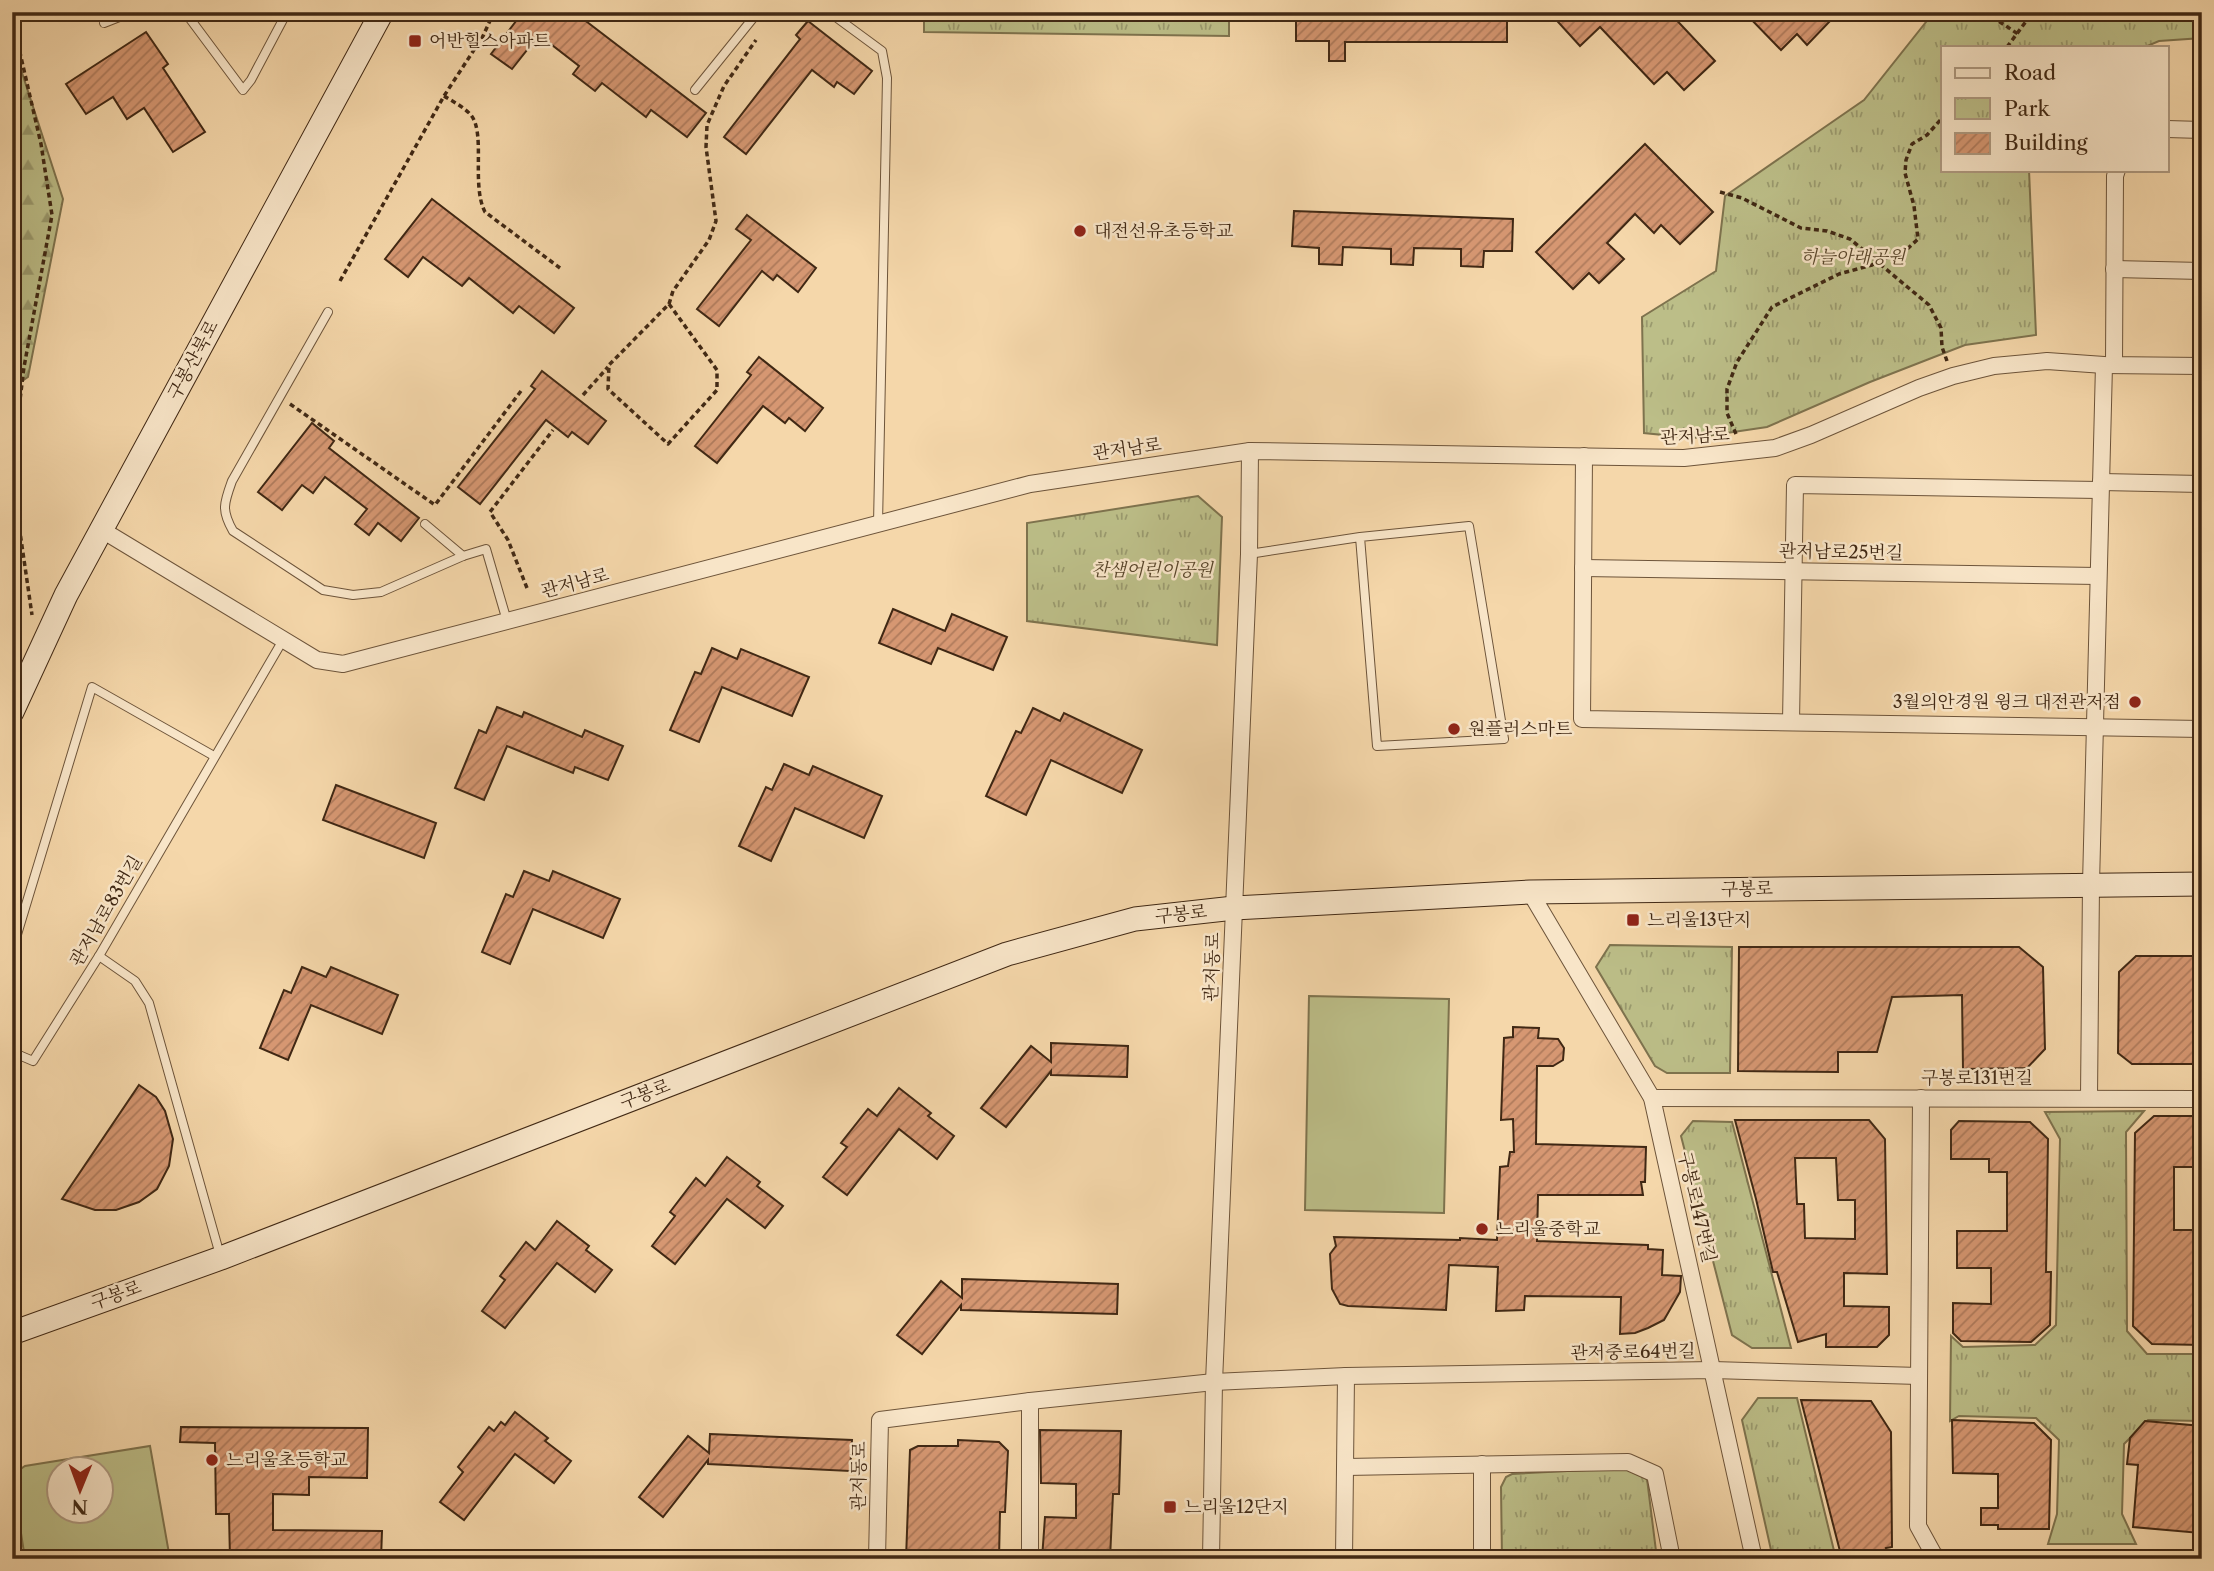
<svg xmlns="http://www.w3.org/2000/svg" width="2214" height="1571" font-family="'Libre Caslon Text','Noto Serif KR',serif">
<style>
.forest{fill:url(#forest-firs);stroke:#7e734e;stroke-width:2}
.park{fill:url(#park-tufts);stroke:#7e734e;stroke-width:2}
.pitch{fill:#bcbe88;stroke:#7e734e;stroke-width:2;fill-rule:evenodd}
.building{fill:url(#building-hatch);stroke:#402814;stroke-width:2;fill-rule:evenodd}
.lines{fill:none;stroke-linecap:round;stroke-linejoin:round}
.service-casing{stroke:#6d543a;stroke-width:10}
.minor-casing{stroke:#6d543a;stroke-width:18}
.secondary-casing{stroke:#402814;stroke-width:25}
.path{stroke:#402814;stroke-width:3.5;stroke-dasharray:5 3.5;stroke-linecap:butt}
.service{stroke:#f8e5c8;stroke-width:8}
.minor{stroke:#f8e5c8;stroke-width:16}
.secondary{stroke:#f8e5c8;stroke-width:23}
.poi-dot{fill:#8f2418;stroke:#f8e5c8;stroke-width:2.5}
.labels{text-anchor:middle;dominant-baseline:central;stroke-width:5;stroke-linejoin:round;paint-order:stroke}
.poi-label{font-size:18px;fill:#402814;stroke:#f8e5c8;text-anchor:start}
.park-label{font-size:18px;font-style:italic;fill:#59462b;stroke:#f8e5c8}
.street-label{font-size:18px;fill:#402814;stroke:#f8e5c8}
</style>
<defs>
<pattern id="forest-firs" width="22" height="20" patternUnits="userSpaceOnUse" patternTransform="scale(1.75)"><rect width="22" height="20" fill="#bcbe88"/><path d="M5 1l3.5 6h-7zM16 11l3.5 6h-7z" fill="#9a9a6e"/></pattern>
<pattern id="park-tufts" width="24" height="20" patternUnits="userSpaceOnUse" patternTransform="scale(1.75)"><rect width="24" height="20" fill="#bcbe88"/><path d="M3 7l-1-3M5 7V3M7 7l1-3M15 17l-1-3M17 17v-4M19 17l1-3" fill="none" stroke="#9a9a6e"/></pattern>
<pattern id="building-hatch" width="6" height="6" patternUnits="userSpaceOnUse" patternTransform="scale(1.75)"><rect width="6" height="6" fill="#d69772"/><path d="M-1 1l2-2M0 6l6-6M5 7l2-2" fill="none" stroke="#af7b5c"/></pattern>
</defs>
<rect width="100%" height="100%" fill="#f5d7aa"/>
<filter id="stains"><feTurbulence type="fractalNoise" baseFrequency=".00286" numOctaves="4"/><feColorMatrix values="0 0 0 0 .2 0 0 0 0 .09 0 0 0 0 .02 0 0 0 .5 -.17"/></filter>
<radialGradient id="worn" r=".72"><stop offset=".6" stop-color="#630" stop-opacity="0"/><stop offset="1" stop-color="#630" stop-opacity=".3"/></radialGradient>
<polygon class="forest" points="12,42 63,199 28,377 12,388"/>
<g class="park">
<polygon points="924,12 1229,12 1229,36 924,32"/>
<polygon points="1934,12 2202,12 2202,38 2159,41 2145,47 1943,47 1943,170 2029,170 2036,335 1965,345 1870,382 1767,427 1693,438 1644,433 1642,317 1716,271 1725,196 1864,100"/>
<polygon points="1198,496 1222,517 1217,645 1027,621 1027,523"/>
<polygon points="1610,945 1732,947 1730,1073 1667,1073 1655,1066 1596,967"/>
<polygon points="2144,1111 2126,1132 2127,1331 2147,1354 2202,1354 2202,1421 2148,1420 2124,1444 2122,1514 2136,1544 2048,1544 2057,1514 2059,1440 2036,1418 1959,1416 1950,1421 1951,1336 1963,1347 2035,1345 2056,1325 2060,1139 2045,1112"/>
<polygon points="1693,1121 1732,1122 1791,1348 1752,1348 1732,1335 1681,1136"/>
<polygon points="1758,1398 1797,1398 1836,1559 1773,1559 1742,1420"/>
<polygon points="1624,1468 1647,1479 1657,1559 1502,1559 1501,1487 1506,1477 1512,1474"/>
</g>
<g class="pitch">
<polygon points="1309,996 1449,999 1444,1213 1305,1210"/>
<path d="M150,1446L170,1559H25L12,1475L25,1466ZM60,1470H102V1512H60Z"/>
</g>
<g class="building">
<polygon points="523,12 574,12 706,113 687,137 651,110 646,117 602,83 595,91 573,74 579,66 539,35 512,69 491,54"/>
<polygon points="1296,12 1507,12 1507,42 1345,42 1345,61 1329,61 1329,41 1296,41"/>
<polygon points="1549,12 1669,12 1715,61 1684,90 1667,72 1654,84 1600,27 1580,46"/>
<polygon points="1744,12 1823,12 1831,20 1807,45 1797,34 1781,50"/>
<polygon points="808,21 872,71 854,94 837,82 834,87 812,70 746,154 724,137 800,39 796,35"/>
<polygon points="146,32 168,64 163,68 205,132 173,152 144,108 127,119 113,97 86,114 66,84"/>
<polygon points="1645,144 1713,212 1680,244 1661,225 1654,233 1635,214 1607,243 1624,259 1599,283 1589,273 1573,289 1536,252"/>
<polygon points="432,199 574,308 554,333 519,306 513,313 469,278 462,286 423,257 408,277 385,259"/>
<polygon points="1294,211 1513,219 1512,251 1484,251 1483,267 1461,266 1461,249 1414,248 1413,265 1391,264 1391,249 1343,247 1342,265 1319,264 1319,248 1292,246"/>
<polygon points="747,215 816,268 798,292 777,275 773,280 762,271 719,326 697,309 751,240 736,229"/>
<polygon points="759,357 823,408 805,431 789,418 785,423 763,406 717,463 695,446 751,375 747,372"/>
<polygon points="542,371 606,421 588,444 572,432 568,437 546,420 480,504 458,487 535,389 531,386"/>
<polygon points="312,423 334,441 329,448 419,518 401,541 378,523 369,535 355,524 367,509 325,477 313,493 302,485 282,510 258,492"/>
<polygon points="893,609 945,631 952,614 1007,637 993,670 938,648 931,664 879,643"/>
<polygon points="712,648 737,659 741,649 809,677 792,716 722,687 699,742 670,730 695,672 701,674"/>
<polygon points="497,707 522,717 524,712 582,737 585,730 623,746 608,780 575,767 573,773 507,746 484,800 455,788 479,730 486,733"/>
<polygon points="1033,708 1060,721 1064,713 1142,750 1122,793 1051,760 1026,815 986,796 1016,731 1021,733"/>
<polygon points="784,764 809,775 813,766 882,796 864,838 795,808 771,861 739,846 766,787 772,790"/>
<polygon points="336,785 436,823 424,858 323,820"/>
<polygon points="524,871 549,881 553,871 620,899 603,938 533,909 510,964 482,952 506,894 513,897"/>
<polygon points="1739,947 2019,947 2043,967 2045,1049 2027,1068 1963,1069 1962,995 1892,997 1877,1052 1838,1052 1838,1072 1738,1071"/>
<polygon points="2136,956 2196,956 2196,1064 2132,1064 2118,1053 2119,972"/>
<polygon points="302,967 326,977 331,967 398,995 382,1034 311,1005 288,1060 260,1048 284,990 291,993"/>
<polygon points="1513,1027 1539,1028 1538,1038 1558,1039 1564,1048 1563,1060 1553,1066 1537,1066 1536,1144 1646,1147 1645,1182 1641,1182 1643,1195 1538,1195 1537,1241 1648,1245 1648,1249 1663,1250 1662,1275 1681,1276 1680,1292 1664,1320 1648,1328 1635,1333 1620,1334 1621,1297 1525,1296 1524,1310 1496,1311 1498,1267 1449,1265 1446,1310 1348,1306 1340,1304 1332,1289 1330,1254 1336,1246 1334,1237 1460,1240 1460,1238 1497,1240 1500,1167 1508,1166 1510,1152 1514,1152 1513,1119 1501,1120 1504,1038 1513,1037"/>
<polygon points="1051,1043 1128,1046 1127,1077 1051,1075 1051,1071 1006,1127 981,1108 1031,1046 1051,1062"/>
<polygon points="139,1085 156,1097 165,1111 173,1139 169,1166 157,1189 139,1202 116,1210 95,1210 62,1199"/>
<polygon points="899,1088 931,1113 928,1116 954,1136 937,1159 899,1129 847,1195 823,1177 847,1147 841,1143 868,1109 877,1116"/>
<polygon points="2154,1116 2202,1116 2202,1154 2195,1154 2194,1167 2174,1167 2174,1230 2202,1230 2202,1345 2152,1344 2133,1326 2135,1133"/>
<path d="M1735,1120H1869L1885,1139L1887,1274L1844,1273V1306L1889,1307V1335L1877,1347H1826V1334L1798,1342L1777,1272H1773L1756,1199ZM1795,1158H1836L1838,1200H1855V1239L1805,1238L1804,1204H1797Z"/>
<polygon points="1959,1121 2030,1122 2048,1139 2046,1272 2051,1272 2050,1325 2031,1342 1961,1341 1953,1333 1953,1303 1991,1304 1991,1268 1957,1268 1957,1231 2007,1231 2007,1172 1989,1172 1989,1159 1951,1159 1951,1130"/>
<polygon points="727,1157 760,1182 757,1186 783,1206 765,1228 727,1199 675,1264 652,1246 675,1216 670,1212 696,1178 705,1186"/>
<polygon points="557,1221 589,1246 586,1250 612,1270 595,1292 557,1263 505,1328 482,1311 505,1280 500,1276 526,1242 535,1250"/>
<polygon points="962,1279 1118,1284 1117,1314 961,1310 961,1305 922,1354 897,1335 941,1281 962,1298"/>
<polygon points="1801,1400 1871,1401 1891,1432 1892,1547 1886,1548 1889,1559 1842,1559"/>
<polygon points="515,1412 548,1438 545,1441 571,1461 554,1483 515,1454 464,1520 440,1502 463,1472 458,1467 489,1427 494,1431 501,1422 505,1425"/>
<polygon points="1952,1420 2034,1423 2051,1440 2049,1529 1998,1529 1998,1525 1981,1525 1981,1508 1998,1508 1998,1474 1953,1473"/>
<polygon points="2145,1421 2202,1426 2200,1533 2133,1527 2138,1465 2127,1464 2130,1438"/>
<polygon points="181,1427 368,1428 367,1478 309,1477 309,1495 273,1494 273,1530 382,1531 381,1559 230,1559 229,1514 216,1514 215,1443 180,1442"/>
<polygon points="1040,1430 1121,1431 1119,1494 1113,1494 1110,1559 1042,1559 1045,1517 1076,1518 1076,1484 1041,1483"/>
<polygon points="710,1434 852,1440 850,1471 708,1464 708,1460 663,1517 639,1497 688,1436 709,1453"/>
<polygon points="958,1440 999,1442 1008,1451 1005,1512 1000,1512 999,1559 906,1559 910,1450 918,1446 958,1446"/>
</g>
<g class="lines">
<defs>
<g id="service">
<polyline points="185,12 243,90 251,80 287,12"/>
<polyline points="829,12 882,51 887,78 878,524"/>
<polyline points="104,23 132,12"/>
<polyline points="695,90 758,12"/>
<path d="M328,312L232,481C224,503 221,510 233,531L323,590L353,595L381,592L463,556L486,549L507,621"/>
<polyline points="425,524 463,556"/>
<polyline points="1249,554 1360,537 1469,526 1504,739 1377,746 1360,537"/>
<polyline points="12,951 92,687 214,756"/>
<polyline points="99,956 135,981 149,1003 220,1255"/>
<polyline points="12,1052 33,1061 99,956 283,640"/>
</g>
<g id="minor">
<polyline points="2167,129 2202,130"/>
<polyline points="2114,269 2202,271"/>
<polyline points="2114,365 2115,176 2117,170"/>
<polyline points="1584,456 1582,719 2202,729"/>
<polyline points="2101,482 2202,484"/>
<polyline points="102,530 317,660 343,664 1030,484 1250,451 1684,458 1775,448 1811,435 1919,388 1953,376 1994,366 2047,361 2104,365 2202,366"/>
<polyline points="1583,568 2098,576"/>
<polyline points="1791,722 1795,485 2100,490"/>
<polyline points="1530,892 1652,1098 1754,1559"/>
<polyline points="2089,1097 2091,884 2104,365"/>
<polyline points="1652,1098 2202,1099"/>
<polyline points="1921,1098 1918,1526 1934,1555 1941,1559"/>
<polyline points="1030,1401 1030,1559"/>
<polyline points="1482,1464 1482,1559"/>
<polyline points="1346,1467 1628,1462 1655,1474 1672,1559"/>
<polyline points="877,1559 880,1420 1030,1401 1214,1382 1346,1376 1713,1370 1919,1376"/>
<polyline points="1211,1559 1214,1382 1249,554 1250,451"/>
<polyline points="1344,1559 1346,1376"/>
</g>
<g id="secondary">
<polyline points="12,712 66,595 382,12"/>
<polyline points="12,1333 221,1258 1007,954 1135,919 1234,908 1530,892 2202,884"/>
</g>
</defs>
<use href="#service" class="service-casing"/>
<use href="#minor" class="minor-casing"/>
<use href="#secondary" class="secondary-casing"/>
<g class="path">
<polyline points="1985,12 2018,34"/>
<polyline points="12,18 41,144 52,215 24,367 12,466"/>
<polyline points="2007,47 2033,12"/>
<path d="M444,96C452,101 464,107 471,115C486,134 471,185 485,212L560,268"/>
<polyline points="1720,192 1742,198 1801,228 1827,231 1850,239 1929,305 1941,328 1942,347 1947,361"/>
<polyline points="340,281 444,96 483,36 494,12"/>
<polygon points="669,304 717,370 717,390 668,444 608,389 609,365"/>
<polyline points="669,304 673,291 709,240 716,221 706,147 707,125 724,86 756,40"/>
<polyline points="583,395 608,367"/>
<polyline points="290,404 435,505 521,391"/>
<polyline points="1736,434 1727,413 1727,389 1737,362 1772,307 1839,274 1872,265 1878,261 1904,252 1918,239 1914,206 1905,173 1906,160 1912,144 1927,135 1943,117"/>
<polyline points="12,477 32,615"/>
<polyline points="527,588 508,540 490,512 553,430"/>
</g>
<use href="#service" class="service"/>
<use href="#minor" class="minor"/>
<use href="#secondary" class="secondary"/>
</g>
<g class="poi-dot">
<rect x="408" y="34" width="14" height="14" rx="3.5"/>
<circle cx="1080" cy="231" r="7"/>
<circle cx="2135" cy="702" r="7"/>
<circle cx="1454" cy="729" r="7"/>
<rect x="1626" y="913" width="14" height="14" rx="3.5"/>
<circle cx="1482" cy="1229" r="7"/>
<circle cx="212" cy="1460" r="7"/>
<rect x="1163" y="1500" width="14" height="14" rx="3.5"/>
</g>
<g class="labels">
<g class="poi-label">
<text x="429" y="41">어반힐스아파트</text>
<text x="1094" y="231">대전선유초등학교</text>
<text x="2121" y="702" text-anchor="end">3월의안경원 윙크 대전관저점</text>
<text x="1468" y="729">원플러스마트</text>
<text x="1647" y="920">느리울13단지</text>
<text x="1496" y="1229">느리울중학교</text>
<text x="226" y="1460">느리울초등학교</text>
<text x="1184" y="1507">느리울12단지</text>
</g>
<g class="park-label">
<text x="1853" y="257">하늘아래공원</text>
<text x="1152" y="570">찬샘어린이공원</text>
</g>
<g class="street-label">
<text transform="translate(193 360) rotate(-62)">구봉산북로</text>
<text transform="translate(1695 436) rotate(-3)">관저남로</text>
<text transform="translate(1127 449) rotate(-8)">관저남로</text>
<text transform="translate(1841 552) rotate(1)">관저남로25번길</text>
<text transform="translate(575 583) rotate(-15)">관저남로</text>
<text transform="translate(1747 889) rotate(-1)">구봉로</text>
<text transform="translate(106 911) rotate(-60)">관저남로83번길</text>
<text transform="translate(1181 914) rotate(-6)">구봉로</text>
<text transform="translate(1212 967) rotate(-88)">관저동로</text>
<text x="1977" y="1078">구봉로131번길</text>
<text transform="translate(645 1094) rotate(-21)">구봉로</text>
<text transform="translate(1697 1207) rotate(77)">구봉로147번길</text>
<text transform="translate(116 1295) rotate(-20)">구봉로</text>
<text transform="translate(1633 1352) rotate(-1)">관저중로64번길</text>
<text transform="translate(859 1476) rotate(-89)">관저동로</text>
</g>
</g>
<rect width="2214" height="1571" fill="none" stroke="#f5d7aa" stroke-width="42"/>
<rect x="14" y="14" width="2186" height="1543" fill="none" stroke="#402814" stroke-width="3.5"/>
<rect x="21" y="21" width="2172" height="1529" fill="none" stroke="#402814" stroke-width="2"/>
<rect x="1941" y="46" width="228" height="126" fill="#f8e5c8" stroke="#ae9980" stroke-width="2"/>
<rect x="1955" y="68" width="35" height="10" fill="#f8e5c8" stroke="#ae9980" stroke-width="2"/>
<text x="2004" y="80" font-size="21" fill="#402814">Road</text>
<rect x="1955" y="98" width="35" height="21" fill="url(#park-tufts)" stroke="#ae9980" stroke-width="2"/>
<text x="2004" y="116" font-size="21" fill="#402814">Park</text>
<rect x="1955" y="133" width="35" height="21" fill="url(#building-hatch)" stroke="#ae9980" stroke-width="2"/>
<text x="2004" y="150" font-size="21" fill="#402814">Building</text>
<g transform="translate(80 1490) rotate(181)"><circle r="33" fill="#f8e5c8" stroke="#ae9980" stroke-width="2"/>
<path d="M0-5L12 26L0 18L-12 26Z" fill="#8f2418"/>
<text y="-10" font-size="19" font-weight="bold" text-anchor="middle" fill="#402814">N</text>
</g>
<rect width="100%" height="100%" filter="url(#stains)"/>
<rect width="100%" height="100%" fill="url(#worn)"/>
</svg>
